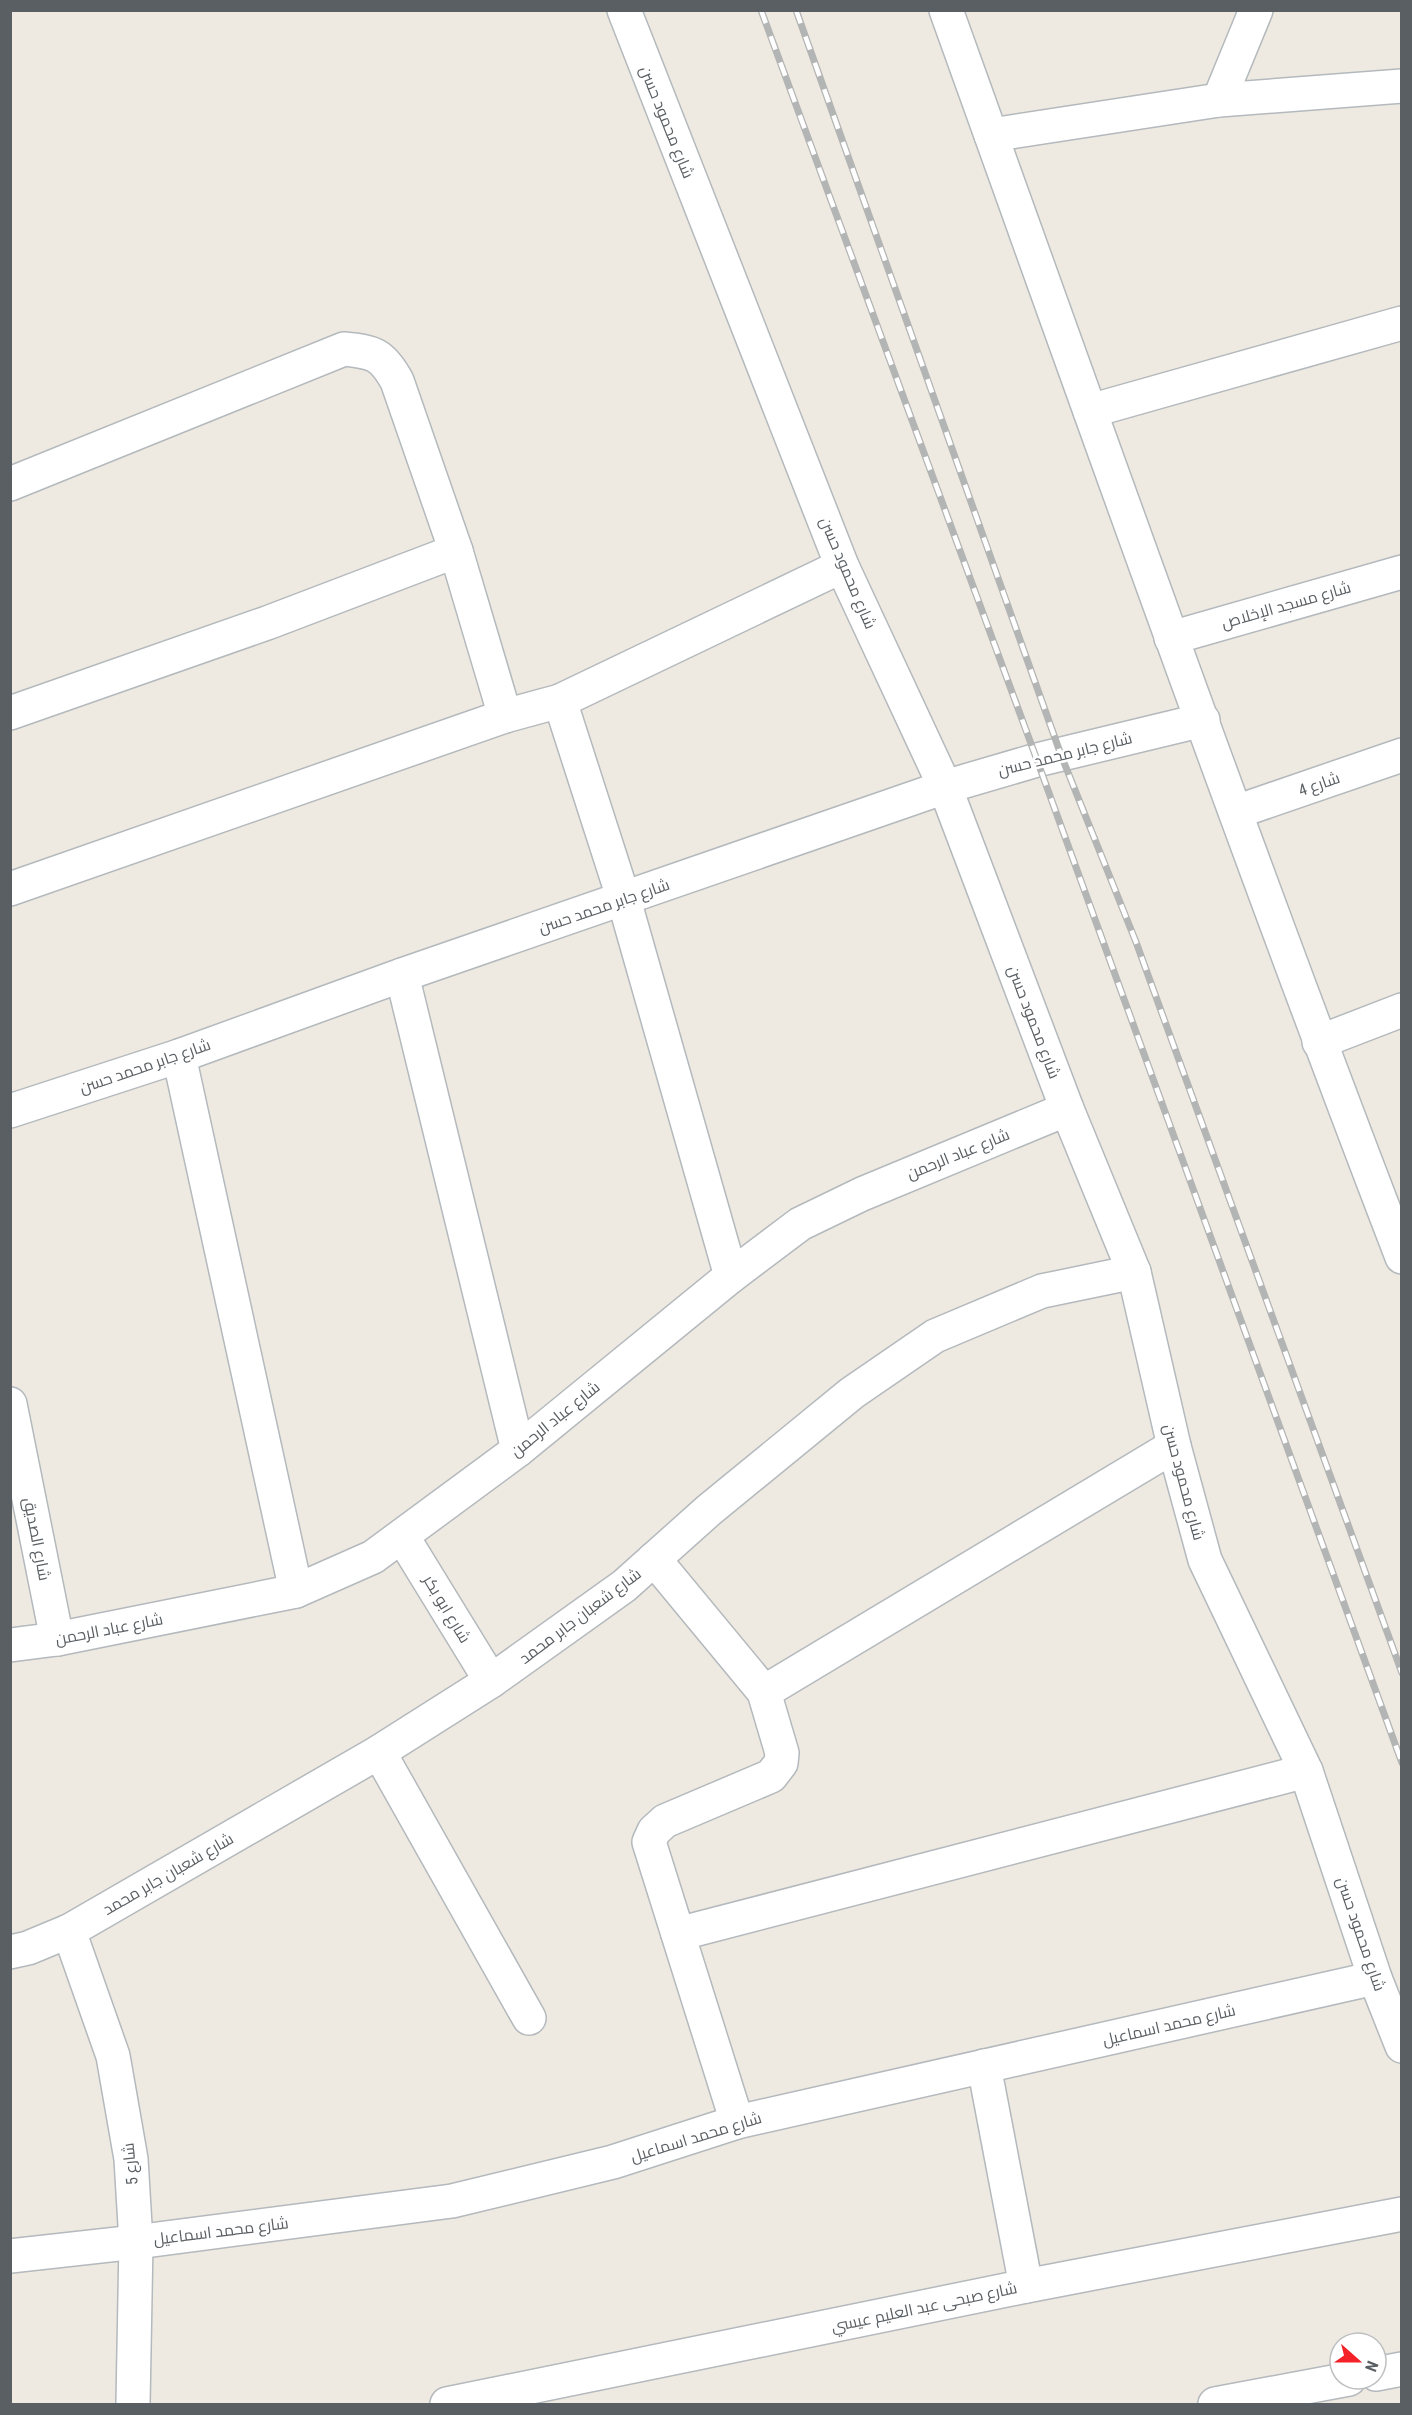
<svg xmlns="http://www.w3.org/2000/svg" width="1412" height="2415" font-family="'Roboto Condensed',Cairo,sans-serif">
<style>
.lines{fill:none;stroke-linecap:round;stroke-linejoin:round}
.minor-casing{stroke:#b4b9bd;stroke-width:36}
.minor{stroke:#fff;stroke-width:33}
.rail-casing{stroke:#b3b4b4;stroke-width:7}
.rail{stroke:#fff;stroke-width:4.5;stroke-dasharray:14;stroke-linecap:butt}
.labels{text-anchor:middle;dominant-baseline:central;stroke-width:5;stroke-linejoin:round;paint-order:stroke}
.street-label{font-size:16px;fill:#5a5f63;stroke:#fff}
</style>
<rect width="100%" height="100%" fill="#eeeae1"/>
<g class="lines">
<defs>
<g id="minor">
<polyline points="624,10 842,566 945,787 1067,1109 1134,1272 1174,1446 1205,1560 1306,1771 1375,1978 1402,2046"/>
<path d="M946,10C1096,427 1243,844 1402,1257"/>
<polyline points="1219,100 1256,10"/>
<polyline points="991,135 1219,100 1402,86"/>
<polyline points="1090,411 1402,323"/>
<path d="M10,484L344,349C374,352 382,354 397,381L456,551"/>
<polyline points="1171,638 1402,572"/>
<polyline points="560,701 624,900 731,1276"/>
<polyline points="10,713 267,623 456,551 505,716"/>
<polyline points="1236,812 1402,755"/>
<polyline points="10,889 505,716 560,701 842,566"/>
<polyline points="402,975 518,1450"/>
<polyline points="1319,1042 1402,1010"/>
<polyline points="179,1056 296,1591"/>
<polyline points="10,1111 179,1056 402,975 945,787 1037,760 1203,720"/>
<polyline points="10,1404 57,1639"/>
<polyline points="402,1536 491,1681"/>
<polyline points="654,1559 764,1692 782,1753 781,1763 771,1776 665,1821 654,1831 649,1842 737,2122"/>
<polyline points="10,1645 57,1639 296,1591 373,1557 518,1450 731,1276 800,1224 862,1194 1067,1109"/>
<polyline points="764,1692 1174,1446"/>
<polyline points="379,1752 529,2018"/>
<polyline points="69,1931 113,2056 131,2159 136,2242 133,2404"/>
<polyline points="678,1934 1306,1771"/>
<polyline points="10,1952 28,1948 69,1931 379,1752 491,1681 624,1586 709,1510 852,1393 935,1336 1042,1291 1134,1272"/>
<polyline points="984,2066 1026,2286"/>
<polyline points="10,2256 136,2242 452,2201 613,2162 737,2122 1375,1978"/>
<polyline points="1376,2374 1402,2369"/>
<polyline points="447,2404 1026,2286 1402,2214"/>
<polyline points="1215,2404 1349,2379"/>
</g>
</defs>
<use href="#minor" class="minor-casing"/>
<use href="#minor" class="minor"/>
<defs>
<g id="rail">
<polyline points="761,10 1037,760 1402,1763"/>
<polyline points="796,10 1061,755 1136,942 1402,1673"/>
</g>
</defs>
<use href="#rail" class="rail-casing"/>
<use href="#rail" class="rail"/>
</g>
<g class="labels">
<g class="street-label">
<text transform="translate(667 122) rotate(68)">شارع محمود حسن</text>
<text transform="translate(848 573) rotate(67)">شارع محمود حسن</text>
<text transform="translate(1286 605) rotate(-16)">شارع مسجد الإخلاص</text>
<text transform="translate(1065 754) rotate(-14)">شارع جابر محمد حسن</text>
<text transform="translate(1319 784) rotate(-19)">شارع 4</text>
<text transform="translate(604 906) rotate(-19)">شارع جابر محمد حسن</text>
<text transform="translate(1034 1022) rotate(69)">شارع محمود حسن</text>
<text transform="translate(145 1066) rotate(-19)">شارع جابر محمد حسن</text>
<text transform="translate(958 1154) rotate(-22)">شارع عباد الرحمن</text>
<text transform="translate(555 1419) rotate(-39)">شارع عباد الرحمن</text>
<text transform="translate(1184 1482) rotate(75)">شارع محمود حسن</text>
<text transform="translate(37 1539) rotate(79)">شارع الصديق</text>
<text transform="translate(447 1609) rotate(59)">شارع ابو بكر</text>
<text transform="translate(580 1616) rotate(-37)">شارع شعبان جابر محمد</text>
<text transform="translate(109 1629) rotate(-11)">شارع عباد الرحمن</text>
<text transform="translate(168 1874) rotate(-30)">شارع شعبان جابر محمد</text>
<text transform="translate(1361 1934) rotate(71)">شارع محمود حسن</text>
<text transform="translate(1169 2025) rotate(-13)">شارع محمد اسماعيل</text>
<text transform="translate(696 2137) rotate(-17)">شارع محمد اسماعيل</text>
<text transform="translate(130 2164) rotate(-96)">شارع 5</text>
<text transform="translate(221 2231) rotate(-7)">شارع محمد اسماعيل</text>
<text transform="translate(924 2307) rotate(-12)">شارع صبحى عبد العليم عيسي</text>
</g>
</g>
<rect width="1412" height="2415" fill="none" stroke="#5a5f63" stroke-width="24"/>
<g transform="translate(1358 2361) rotate(111)"><circle r="28" fill="#ffffff" stroke="#bdbfc1" stroke-width="1.5"/>
<path d="M0-4.5L10 22L0 15L-10 22Z" fill="#f42129"/>
<text y="-9" font-size="16" font-weight="bold" text-anchor="middle" fill="#5a5f63">N</text>
</g>
</svg>
